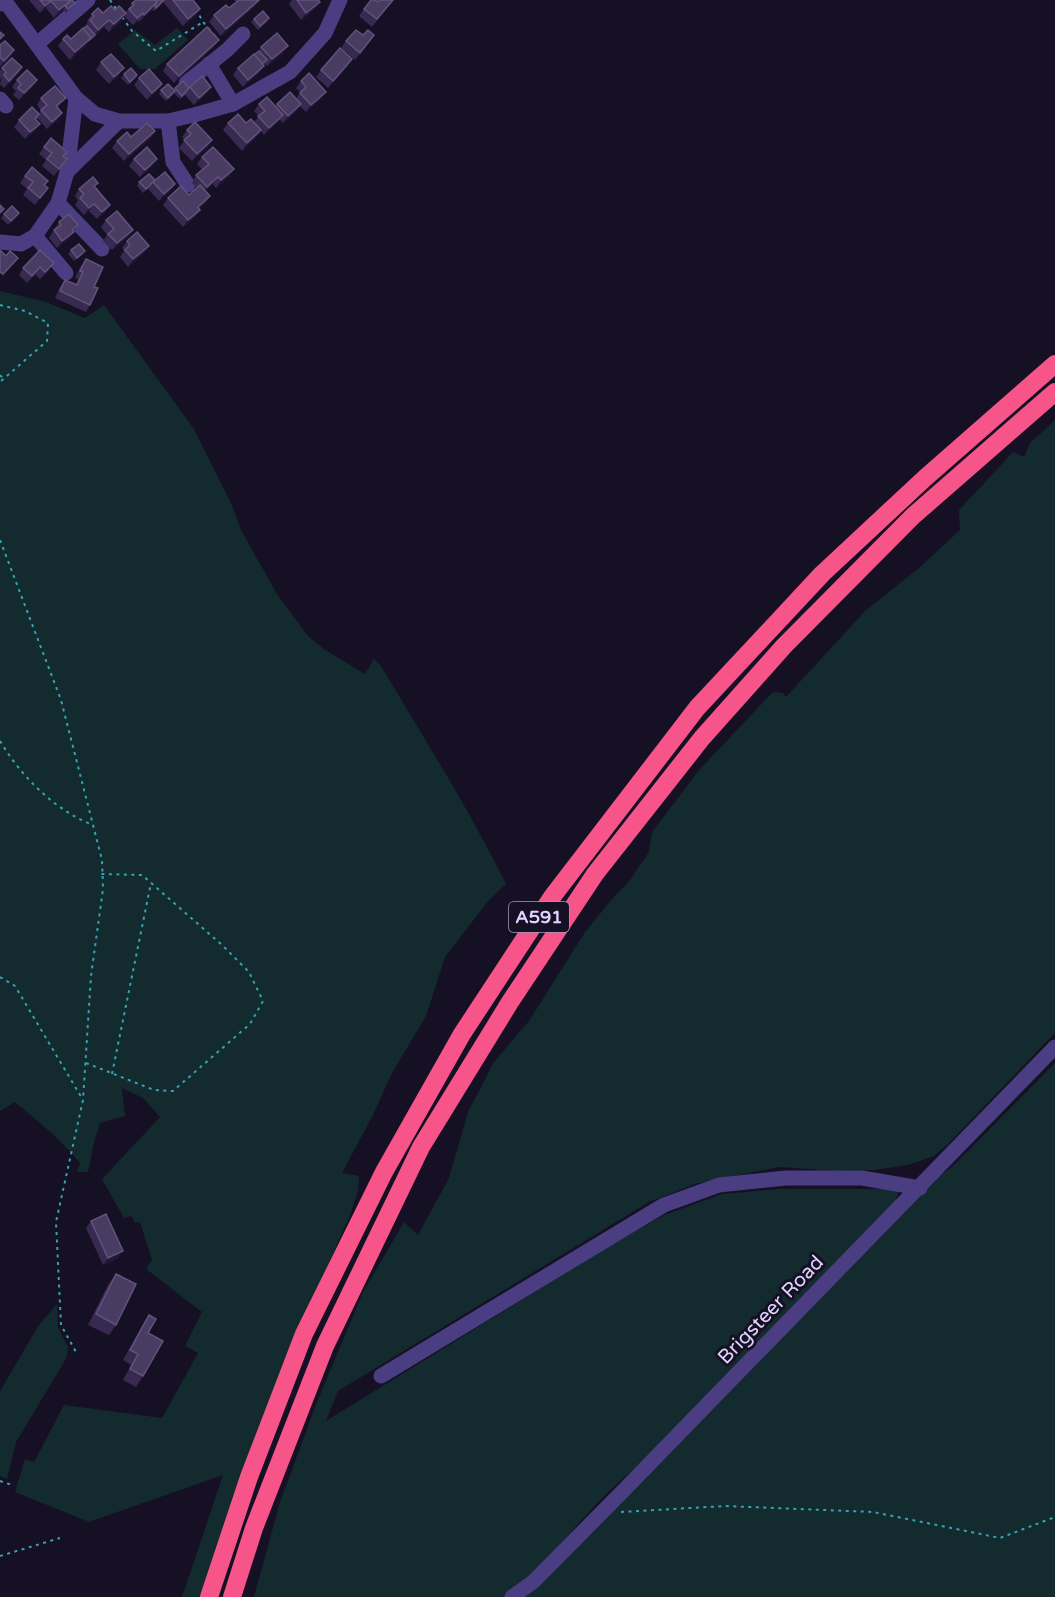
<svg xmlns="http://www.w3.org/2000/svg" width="1055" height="1597" font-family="'Varela Round',sans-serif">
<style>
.green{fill:#132a2e}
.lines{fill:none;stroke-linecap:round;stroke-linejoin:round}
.path{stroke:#35a4b1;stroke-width:2;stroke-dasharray:3 4.5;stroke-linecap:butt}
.minor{stroke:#4a3d81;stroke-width:15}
.highway{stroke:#f75589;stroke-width:18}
.wall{fill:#382951}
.shaded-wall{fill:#231737}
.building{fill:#4a3b63;stroke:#61537c;stroke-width:1.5}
.labels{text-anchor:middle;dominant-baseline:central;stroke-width:6;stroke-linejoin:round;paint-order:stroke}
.shield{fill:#161024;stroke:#a399bc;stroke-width:1.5}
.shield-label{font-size:18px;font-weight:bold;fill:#dfd4fd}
.street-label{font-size:20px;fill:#dfd4fd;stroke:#161024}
</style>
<rect width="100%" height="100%" fill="#161024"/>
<g class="green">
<polygon points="177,28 188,40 155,69 140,69 118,44 135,30 155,45"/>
<path d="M0,291L46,302L85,318L104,305L194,429L231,503L242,532L277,594L308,636L325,650L365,674L374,659L381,666C424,738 469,809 506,884L489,900L445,957L426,1016L392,1073L373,1115L342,1173L359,1176L358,1191L349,1218L299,1330L201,1597H182L223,1475L89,1522L15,1492L25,1459L34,1462L64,1405L162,1418L198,1353L185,1346L202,1312L146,1269L152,1260L140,1222L135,1223L132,1216L124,1218L102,1179L160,1117L143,1098L122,1088L125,1116L100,1123L94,1142L88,1172H77L80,1163C61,1140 38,1121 15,1102L0,1111Z"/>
<path d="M1055,420V1033L948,1144L934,1156L908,1165L874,1170L838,1171L779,1167L695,1184L649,1202L338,1391L326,1421L606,1248L664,1215L722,1194L779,1189H900L895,1202L648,1458C606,1489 575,1528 541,1566C531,1577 518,1587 506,1597H254L280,1502L317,1402L363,1292L404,1222L418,1235L449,1178L468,1112L494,1062L529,1021L585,932L612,899L630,880L649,852L652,832L699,770L773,692L783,693L786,697L865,611L919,568L960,530L959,510L1013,452L1024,457L1030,443Z"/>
<polygon points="1055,1063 1055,1597 526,1597 723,1399 935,1179 953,1166"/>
<polygon points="57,1304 58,1327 68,1347 67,1357 16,1442 7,1479 0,1476 0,1391 39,1325"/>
</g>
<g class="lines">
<g class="path">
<polyline points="110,0 117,10"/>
<polyline points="196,9 203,22 215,36"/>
<polyline points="122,17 132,31 156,51 203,22"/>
<polyline points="0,305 25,311 48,323 47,341 0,382"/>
<polyline points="0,375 4,380"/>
<polyline points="0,540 61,700 102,860 103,889 91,976 83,1100 56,1222 61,1325 76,1352"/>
<path d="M0,741C21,776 54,810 93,825"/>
<polyline points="0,977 15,986 83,1100"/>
<polyline points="86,1063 154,1090 173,1091 250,1024 263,1001 249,972 222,945 142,875 101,874"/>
<polyline points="112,1074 151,883"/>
<polyline points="0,1481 12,1485"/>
<polyline points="621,1512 725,1506 873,1512 1000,1538 1055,1517"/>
<polyline points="0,1556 60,1538"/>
</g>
<g class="minor">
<polyline points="0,4 4,0 76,98 95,114 119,121 168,121 194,115 233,104 290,72 325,33 340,0"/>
<polyline points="37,44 88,0"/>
<polyline points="209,64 233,104"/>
<polyline points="186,83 227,50 243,34"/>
<polyline points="0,99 6,106"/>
<polyline points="168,121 173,162 188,185"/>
<polyline points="67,172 119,121"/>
<polyline points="58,203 102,249"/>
<polyline points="35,236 66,273"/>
<polyline points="0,242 21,244 35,236 58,203 67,172 76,98"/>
<polyline points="381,1376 664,1205 719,1185 786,1178 862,1178 920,1188"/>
<polyline points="512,1597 533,1582 624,1490 1055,1047"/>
</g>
<g class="highway">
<polyline points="209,1597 249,1477 304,1334 384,1172 462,1034 552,897 697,708 822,574 925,478 1055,364"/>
<polyline points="232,1597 254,1528 325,1346 421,1147 510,1002 595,874 702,738 784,646 913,516 1055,392"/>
</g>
</g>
<g class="wall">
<polygon points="29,0 69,0 67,4 75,3 66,13 63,10 54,18 46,8 40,13"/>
<polygon points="136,0 193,0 200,9 195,16 183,26 163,2 154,11 152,10 139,22 138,20 133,25 124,16 132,3"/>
<polygon points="234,0 259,0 255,6 221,36 209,22 214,15 229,8 236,2"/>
<polygon points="292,0 318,0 315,9 301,20 289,4"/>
<polygon points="393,0 372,27 359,16 364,9 378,2"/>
<polygon points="103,13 121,21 109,32 104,27 70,60 58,46 63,39 71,39 83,29 88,22 87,21 92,14"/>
<polygon points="269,18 267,22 258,30 251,22 254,19"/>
<polygon points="346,41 369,42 355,60 341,48"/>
<polygon points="0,45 14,50 9,58 0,67"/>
<polygon points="214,47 174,83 163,71 167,64"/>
<polygon points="261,47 283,53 267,66 265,64 259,73 243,87 233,75 238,68 259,51"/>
<polygon points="101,62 119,75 109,84 96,70"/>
<polygon points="348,66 328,88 316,77 321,70"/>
<polygon points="22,67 17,75 4,88 0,84 1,79 0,78 0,71 2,68"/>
<polygon points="124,74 137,75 128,85 121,78"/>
<polygon points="139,78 162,84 157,91 147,100 134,85"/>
<polygon points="17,80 37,80 32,87 19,100 13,95 16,91 12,87"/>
<polygon points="301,81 321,99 306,112 300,106 296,111 283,123 280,120 264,135 261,131 256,137 242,151 223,130 228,123 254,122 259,116 254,111 259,104 276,106 277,104 296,99 300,92 296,88"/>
<polygon points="211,87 206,94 194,105 185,95 180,99 174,93 166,101 159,94 161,90 174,89 175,88"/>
<polygon points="41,98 66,98 58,107 62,113 58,120 47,129 37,118 36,119 40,124 35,131 25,139 14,127 19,120 39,114 41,110 37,105"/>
<polygon points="187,130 212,140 207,148 192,161 179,148 185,140 182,137"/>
<polygon points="155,131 150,139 124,161 112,148 117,141"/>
<polygon points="44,147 64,156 67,159 54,176 42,166 46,160 39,154"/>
<polygon points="202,157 234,169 229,176 216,188 213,184 205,191 210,196 205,204 199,208 200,210 195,217 183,227 163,205 168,198 189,195 197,188 192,183 196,175 202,170 197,164"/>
<polygon points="134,159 157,159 152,166 140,177 129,166"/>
<polygon points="25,176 44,186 48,188 35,205 23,195 27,189 20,183"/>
<polygon points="155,180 175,184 170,191 159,201 148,189 150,187 143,193 137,186 139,182"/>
<polygon points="95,187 110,205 105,212 97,219 89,211 84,215 75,205 78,200 75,196 79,189"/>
<polygon points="19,213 8,225 1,218 4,214"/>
<polygon points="106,220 133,230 128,237 112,250 103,241 107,235 101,227"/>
<polygon points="59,222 78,225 69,239 57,248 49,238"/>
<polygon points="127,241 144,253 128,267 120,257 124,251 122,248"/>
<polygon points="40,250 49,270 40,279 35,274 27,283 19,275 23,268"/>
<polygon points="71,250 85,251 82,255 74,261 68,254"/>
<polygon points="86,259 94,287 90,305 86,312 55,298 60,287 65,280 76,284 78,279 75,278 81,266"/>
<polygon points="91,1221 118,1258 103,1265 86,1228"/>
<polygon points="116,1274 116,1325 109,1335 88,1325 108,1285"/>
<polygon points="149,1315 143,1376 136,1387 123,1380 131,1365 123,1360 142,1326"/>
</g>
<g class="shaded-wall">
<polygon points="259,0 255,6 221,36 226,29"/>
<polygon points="51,1 46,8 40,13 45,6"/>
<polygon points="70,1 63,10 54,18 59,10"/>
<polygon points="157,2 152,10 139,22 144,15"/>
<polygon points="320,2 315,9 301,20 306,13"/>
<polygon points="200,9 195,16 183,26 188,19"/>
<polygon points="126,13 121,21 109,32 114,24"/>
<polygon points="109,20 104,27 93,39 70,60 75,52 91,38 94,37 98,30"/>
<polygon points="219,40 214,47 174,83 179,76"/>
<polygon points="288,46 283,53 267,66 272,59"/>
<polygon points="14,50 9,58 0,67 4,61"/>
<polygon points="352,59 348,66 328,88 333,81"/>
<polygon points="264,66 259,73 243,87 248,80"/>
<polygon points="22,67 17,75 4,88 9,81"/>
<polygon points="124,68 119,75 109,84 114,77"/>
<polygon points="37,80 32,87 19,100 24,93"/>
<polygon points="162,84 157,91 147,100 152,93"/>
<polygon points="211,87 206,94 194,105 199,98"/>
<polygon points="326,92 321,99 306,112 311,105"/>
<polygon points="301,104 296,111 283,123 288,116"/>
<polygon points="62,113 58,120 47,129 52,122"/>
<polygon points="283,115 278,122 264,135 269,128"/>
<polygon points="40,124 35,131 25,139 30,132"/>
<polygon points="261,130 256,137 242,151 247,143"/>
<polygon points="155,131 150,139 124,161 129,154"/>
<polygon points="212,140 207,148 192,161 197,154"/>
<polygon points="157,159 152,166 140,177 145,170"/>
<polygon points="234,169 229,176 216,188 221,180"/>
<polygon points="218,177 213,184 202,194 207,187"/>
<polygon points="175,184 170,191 159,201 164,194"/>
<polygon points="210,196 205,204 193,214 198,207"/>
<polygon points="94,204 89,211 84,215 89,208"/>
<polygon points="110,205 105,212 97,219 102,212"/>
<polygon points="200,210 195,217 183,227 188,220"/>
<polygon points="133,230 128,237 112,250 117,243"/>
<polygon points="74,232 69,239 57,248 62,241"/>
<polygon points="149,246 144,253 128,267 133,259"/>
<polygon points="18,258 13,265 0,279 3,274"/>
<polygon points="123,1251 118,1258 103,1265 108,1258"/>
</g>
<g class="building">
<polygon points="40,0 69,0 70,1 59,10 51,1 45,6"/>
<polygon points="72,0 75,3 68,9 65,6"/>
<polygon points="136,0 155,0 157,2 144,15 143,13 137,18 129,9 134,5 132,3"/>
<polygon points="155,0 164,0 156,8 155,6 157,2"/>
<polygon points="173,0 193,0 200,9 188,19"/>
<polygon points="239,0 259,0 226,29 214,15 226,5 229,8"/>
<polygon points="297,0 318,0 320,2 306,13"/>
<polygon points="371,0 375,0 378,2 379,0 393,0 377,19 364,9"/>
<polygon points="111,6 115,10 119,6 126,13 114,24 109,20 98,30 90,20 94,16 92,14 98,8 103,13"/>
<polygon points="263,11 269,18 260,26 254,19"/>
<polygon points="87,26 95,35 88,41 91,38 83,29"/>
<polygon points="207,27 219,40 179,76 167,64"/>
<polygon points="83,28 91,38 75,52 63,39 67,35 71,39"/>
<polygon points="356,30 363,35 368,30 374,35 360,53 346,41"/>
<polygon points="0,32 4,35 0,39"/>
<polygon points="277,33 288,46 272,59 261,47"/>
<polygon points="5,41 14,50 4,61 0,57 0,45"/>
<polygon points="340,48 352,59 333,81 321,70"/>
<polygon points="259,51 267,60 262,64 254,55"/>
<polygon points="111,54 124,68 114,77 101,62"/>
<polygon points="254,54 264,66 248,80 238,68"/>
<polygon points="12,58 22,67 9,81 4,75 6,72 2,68"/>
<polygon points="131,68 137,75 130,82 124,74"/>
<polygon points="149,69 162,84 152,93 139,78"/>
<polygon points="27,70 37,80 24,93 18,88 21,84 17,80"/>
<polygon points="309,73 326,92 311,105 300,93 306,87 301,81"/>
<polygon points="202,76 211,87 199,98 190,87"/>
<polygon points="183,81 189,88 182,96 175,88"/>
<polygon points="168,84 175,91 168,98 161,90"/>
<polygon points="55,86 66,98 56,106 62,113 52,122 41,110 47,105 41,98"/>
<polygon points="290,92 301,104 288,116 277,104"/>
<polygon points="267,97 283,115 269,128 258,116 265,111 259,104"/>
<polygon points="32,107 39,114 35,119 40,124 30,132 19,120"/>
<polygon points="238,114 246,123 251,119 261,130 247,143 228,123"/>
<polygon points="195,122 212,140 197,154 184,140 191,134 187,130"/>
<polygon points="147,123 155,131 129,154 117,141 127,132 131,137"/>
<polygon points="51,138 67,152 63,156 67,159 59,169 47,159 52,153 44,147"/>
<polygon points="147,147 157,159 145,170 134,159"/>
<polygon points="213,147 234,169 221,180 218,177 207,187 196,175 209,164 202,157"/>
<polygon points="32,167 48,181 44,185 48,188 40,198 28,188 33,182 25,176"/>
<polygon points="165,172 175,184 164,194 153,182"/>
<polygon points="149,174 155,180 146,189 139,182"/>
<polygon points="93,177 98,183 94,186 110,205 102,212 94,204 89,208 80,198 84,194 79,189"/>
<polygon points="200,185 210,196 198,207 200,210 188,220 168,198 181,186 189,195"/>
<polygon points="0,205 4,209 0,213"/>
<polygon points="12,206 19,213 11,221 4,214"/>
<polygon points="117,211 133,230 117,243 108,234 114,229 106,220"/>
<polygon points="69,214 78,225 72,230 74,232 62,241 54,230 61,225 59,222"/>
<polygon points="137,232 149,246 133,259 125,250 130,245 127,241"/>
<polygon points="79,244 85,251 77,258 71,250"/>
<polygon points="0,250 6,256 10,251 18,258 3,274 0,272"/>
<polygon points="40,250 54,263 45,272 40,267 32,276 23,268"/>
<polygon points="86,259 103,267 94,287 98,288 90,305 60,291 65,280 77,285 83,272 80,271"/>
<polygon points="106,1214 123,1251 108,1258 91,1221"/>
<polygon points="116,1274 136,1284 116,1325 96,1314"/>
<polygon points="149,1315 156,1319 148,1333 163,1341 143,1376 130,1369 138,1354 130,1350"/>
</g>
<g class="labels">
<rect class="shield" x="509" y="902" width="60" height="30" rx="4.5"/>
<g class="shield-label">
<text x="539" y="917">A591</text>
</g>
<g class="street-label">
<text transform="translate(771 1310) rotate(-46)">Brigsteer Road</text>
</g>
</g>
</svg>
